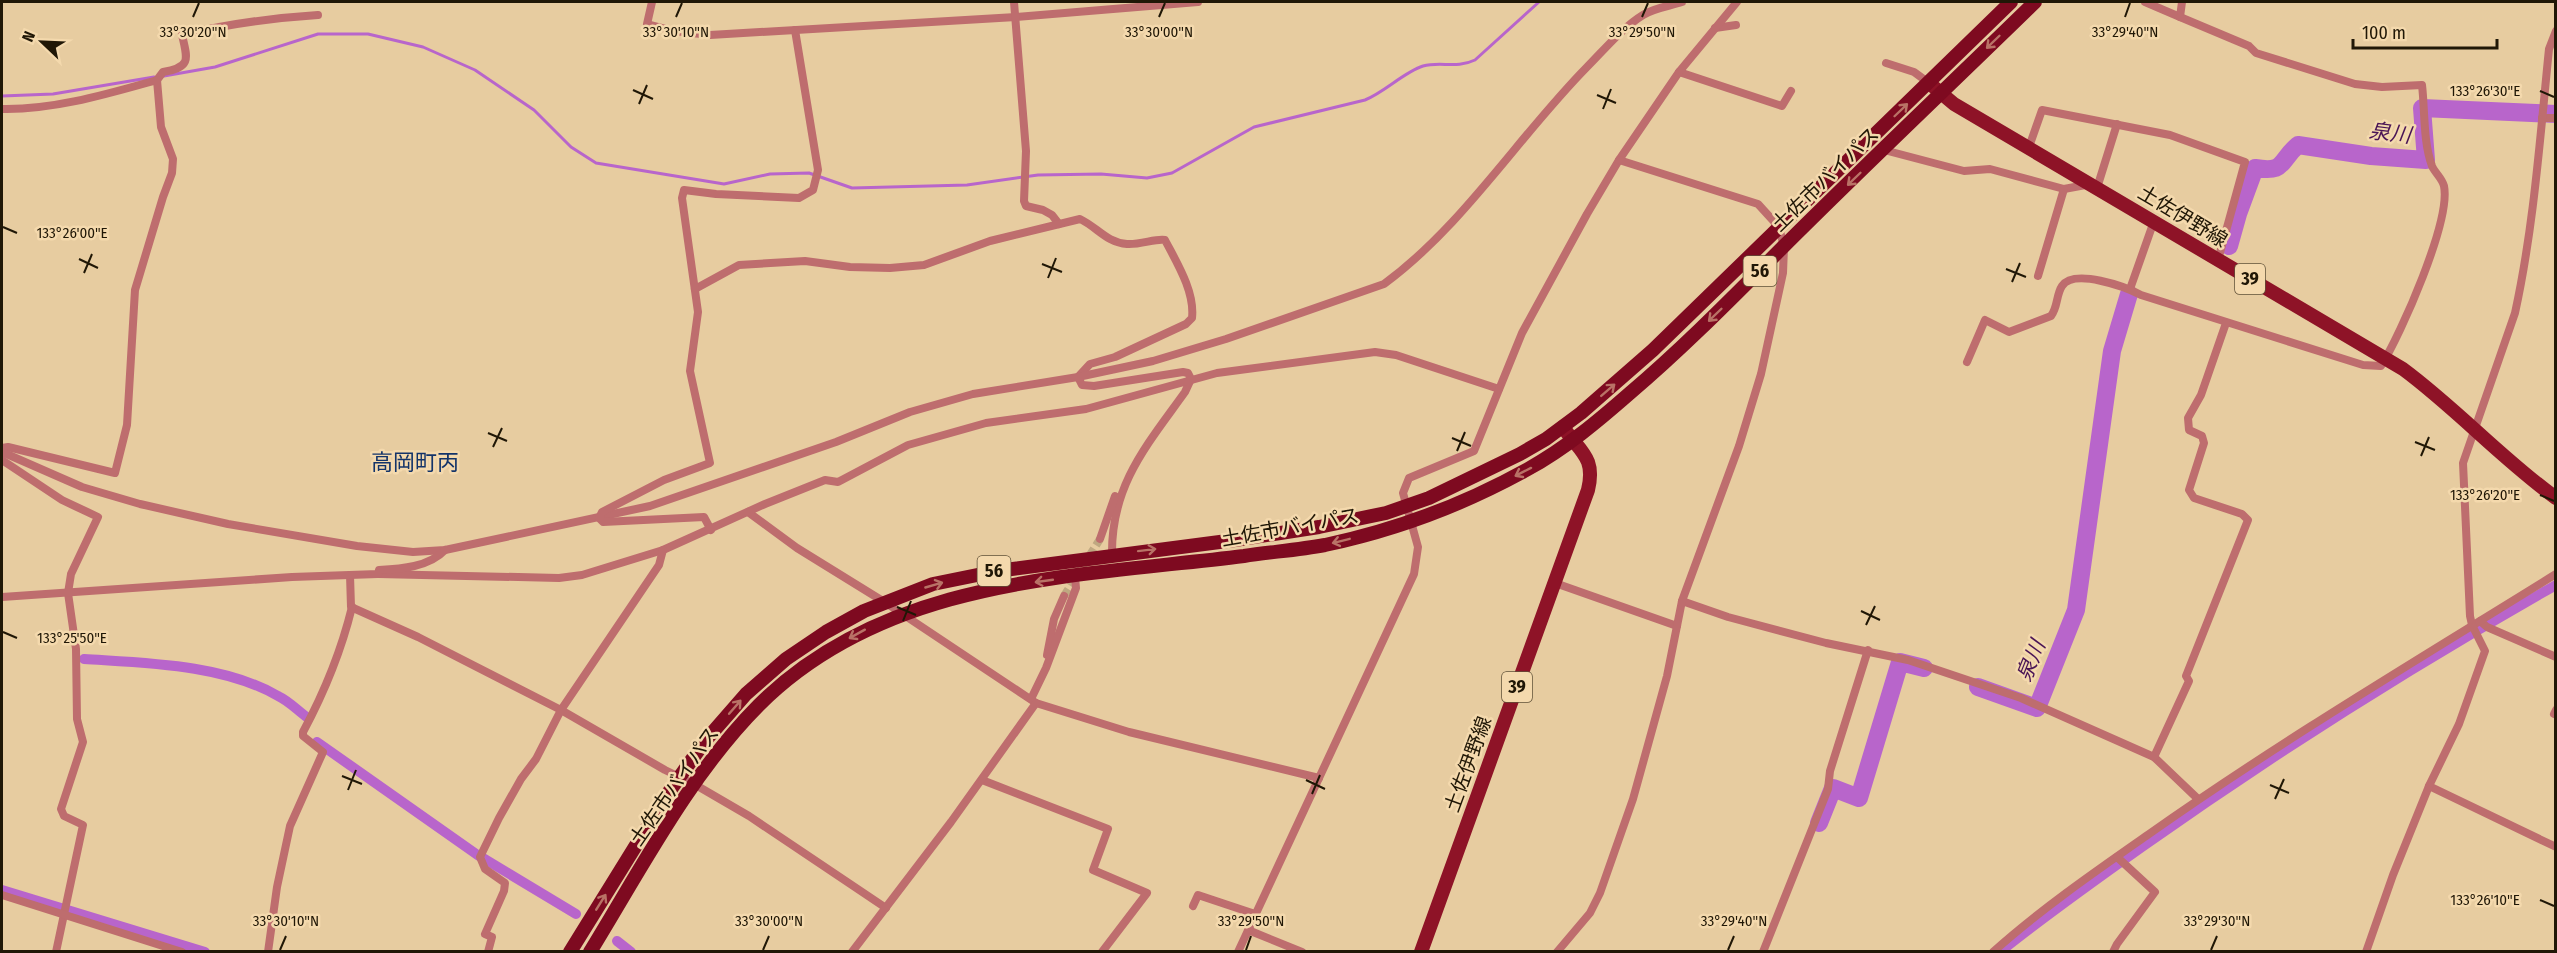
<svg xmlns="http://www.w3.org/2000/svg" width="2557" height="953" font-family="'Fira Sans Condensed','Noto Sans JP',sans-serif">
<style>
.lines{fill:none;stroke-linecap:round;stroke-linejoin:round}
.stream{stroke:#b865cb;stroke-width:3}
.canal{stroke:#b865cb;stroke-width:10}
.river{stroke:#b865cb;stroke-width:18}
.minor-tunnel{stroke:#bfa881;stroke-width:8;stroke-dasharray:8 4;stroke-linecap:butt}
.minor{stroke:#be6d6e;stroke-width:8}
.primary{stroke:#8e1327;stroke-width:14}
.trunk{stroke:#7e0a20;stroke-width:14}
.oneway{stroke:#b97266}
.ticks{fill:none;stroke:#201706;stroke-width:2}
.labels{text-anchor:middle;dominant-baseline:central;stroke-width:5;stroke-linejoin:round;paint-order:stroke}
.shield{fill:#f4d9ad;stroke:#605138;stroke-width:1.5}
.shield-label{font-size:18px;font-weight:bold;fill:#201706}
.street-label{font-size:20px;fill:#201706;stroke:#f4d9ad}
.water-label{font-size:21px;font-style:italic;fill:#491455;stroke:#f4d9ad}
.quarter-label{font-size:22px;fill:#143469;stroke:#f4d9ad}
.ticks-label{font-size:15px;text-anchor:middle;fill:#201706;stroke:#f4d9ad;stroke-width:5;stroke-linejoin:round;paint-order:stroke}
</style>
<rect width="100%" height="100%" fill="#e7cca0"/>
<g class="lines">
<g class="stream">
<path d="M164,76L215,67L318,34H368L423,47L475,70L534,110L571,147L596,163L724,184L770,174L809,173L852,188L967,185L1038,175L1101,174L1147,178L1172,173L1254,127L1365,100C1385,92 1404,72 1423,66C1441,61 1456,69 1475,60L1539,2"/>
<polyline points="2,96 53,94 154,77"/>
</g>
<g class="canal">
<path d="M84,659C145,663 223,664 278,696C289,701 298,711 308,718"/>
<polyline points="317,742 479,856"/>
<polyline points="483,858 576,914"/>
<polyline points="2,890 205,952"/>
<polyline points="617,941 631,952"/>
<path d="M2000,952C2046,915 2094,881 2142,847C2275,753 2414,665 2556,585"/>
</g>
<g class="river">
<path d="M2229,246L2238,214L2255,168C2286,173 2278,162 2298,145L2371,156L2426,160L2422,108L2556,114"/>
<polyline points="1978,687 2037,708 2076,610 2112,351 2129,294"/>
<polyline points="1819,823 1833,788 1859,798 1900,662 1924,668"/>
</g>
<polyline class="minor-tunnel" points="1064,596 1100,539"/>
<g class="minor">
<polyline points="652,2 647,24 674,31 710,35 1016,17 1198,2"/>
<polyline points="1014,2 1026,151 1024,201 1026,206 1043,210 1052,215 1059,224"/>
<polyline points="2145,2 2180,17 2182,2"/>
<polyline points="1715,28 1736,25"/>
<polyline points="1886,63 1914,72 1929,83"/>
<polyline points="1679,72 1782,106 1791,91"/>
<path d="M157,80L163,72C191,67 188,60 182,35C227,24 272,18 318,15"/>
<path d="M2,109C54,110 107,94 157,80L161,127L173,159L172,173L163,197L135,290L127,425L115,473L8,447L2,448"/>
<polyline points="2542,118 2556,118"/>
<polyline points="2029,147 2042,110 2170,135 2245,162 2218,260"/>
<polyline points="1884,150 1964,171 1990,169 2064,189 2091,184"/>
<polyline points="2097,188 2117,124"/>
<polyline points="2038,276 2064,189"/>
<path d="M695,289L739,265L805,261L850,267L890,268L924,265L990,241L1080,219C1097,227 1107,243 1127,244C1140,245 1157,238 1165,240C1177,263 1195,292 1192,318L1186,324L1115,357L1090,364L1078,377L1082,385L1094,386L1183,372L1188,373L1191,379L1185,392C1147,445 1111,485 1112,555"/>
<polyline points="2130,289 2154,221"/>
<path d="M1967,362L1985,320L2009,332L2051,316C2058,307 2056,295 2062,286C2074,268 2126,287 2141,295L2363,365L2381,366C2401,334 2451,221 2444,186C2442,178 2435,173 2432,166C2423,142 2425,110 2422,85L2382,87L2355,84L2256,53L2249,46L2180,17"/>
<path d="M2,452L82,487L140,504L228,524L357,546L413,552L445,550L650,506L836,442L910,412L973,394L1078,377L1153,361L1226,339L1384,284C1463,226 1518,137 1587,67C1604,50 1622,28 1643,15C1654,8 1670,6 1682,2"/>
<polyline points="2,460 62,500 98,517 71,574 68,593 76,649 77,719 83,742 61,809 64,816 83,825 56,952"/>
<polyline points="748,512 797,548 886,603 1036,703 1129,732 1319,778"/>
<polyline points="711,530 704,517 603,522 599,518 602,512 664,480 710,463 690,371 698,312 682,198 684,190 716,194 799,198 813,190 818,170 795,30"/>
<polyline points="1100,539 1115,496"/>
<polyline points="378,574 559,578 582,575 663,550 765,504 825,480 838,482 908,445 986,423 1086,409 1217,373 1375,352 1396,355 1499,389"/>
<polyline points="350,575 351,607 418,637 561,710 665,770 694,784 749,816 886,908"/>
<polyline points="1555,583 1677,626"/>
<path d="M2,597L292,577L378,574L379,570C401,569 429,567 445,550"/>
<polyline points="1682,601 1728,617 1826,643 1908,660 2021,698 2154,757 2198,799"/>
<polyline points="2480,621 2487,627 2556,657"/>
<polyline points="1047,655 1054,619 1064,596"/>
<polyline points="1031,699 1046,668 1076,588 1075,577"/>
<polyline points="2554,714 2556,710"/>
<polyline points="2154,757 2189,681 2186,676 2248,520 2242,514 2194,498 2189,490 2204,443 2202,436 2189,430 2188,418 2201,395 2226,323"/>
<polyline points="982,780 1108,829 1093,870 1147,893 1102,952"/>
<polyline points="2429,786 2556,847"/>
<polyline points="2,895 182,952"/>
<polyline points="1193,906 1198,895 1255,914"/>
<polyline points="1248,930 1302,952"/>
<path d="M268,952L277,887L290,826L323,752L303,736V732C325,691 341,652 352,607"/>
<polyline points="488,952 492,937 485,934 504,891 505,883 485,869 480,857 499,818 521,779 536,759 561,710 659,565 663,550"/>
<polyline points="852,952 951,822 1036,703"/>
<polyline points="1238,952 1414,574 1418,547 1403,493 1409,478 1474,451 1522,333 1587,214 1619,160 1679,72 1737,2"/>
<polyline points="1557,952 1590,913 1600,893 1633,799 1667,676 1682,601 1739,446 1761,374 1783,273 1784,247 1779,227 1758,204 1619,160"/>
<polyline points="1763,952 1828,789 1830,771 1868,650"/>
<path d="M1993,952C2041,909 2096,871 2149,834C2281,741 2419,659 2556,574"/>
<polyline points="2113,952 2117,944 2155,892 2117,857"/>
<path d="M2366,952L2393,875L2429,786L2459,724L2485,651L2472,625L2470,616L2463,463L2515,313C2534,226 2540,137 2549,49L2556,31"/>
</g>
<g class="primary">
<path d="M1929,83L1954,104L2403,369C2457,409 2502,459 2556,498"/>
<path d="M1421,952L1588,490C1596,457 1580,452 1563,427"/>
</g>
<g class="trunk">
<polyline points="570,952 669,792 705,741 746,694 786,659 826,632 864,611 933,584 997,571 1235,540 1319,527 1386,513 1429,498 1520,454 1546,439 1581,413 1653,350 2011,2"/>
<path d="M590,952C641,869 690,774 759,705C887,577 1076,577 1244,556C1270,552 1298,550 1325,545C1396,530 1465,504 1528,469C1566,448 1598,421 1630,393C1683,348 1732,298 1781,249C1865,165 1951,84 2035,2"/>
</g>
</g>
<defs><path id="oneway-shaft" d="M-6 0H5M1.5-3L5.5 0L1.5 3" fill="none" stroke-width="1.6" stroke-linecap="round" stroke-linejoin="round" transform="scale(1.5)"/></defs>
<g class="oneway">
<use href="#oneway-shaft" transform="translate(1993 42) rotate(136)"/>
<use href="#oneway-shaft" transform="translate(1901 110) rotate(-44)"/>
<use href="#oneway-shaft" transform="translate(1854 179) rotate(136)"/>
<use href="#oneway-shaft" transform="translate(1715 315) rotate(136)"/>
<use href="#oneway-shaft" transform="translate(1608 390) rotate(-41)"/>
<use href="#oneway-shaft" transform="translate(1523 472) rotate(153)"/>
<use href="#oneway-shaft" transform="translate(1341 541) rotate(166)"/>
<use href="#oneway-shaft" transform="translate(1147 550) rotate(-7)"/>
<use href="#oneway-shaft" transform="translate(1044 581) rotate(172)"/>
<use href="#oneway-shaft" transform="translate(934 585) rotate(-16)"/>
<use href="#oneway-shaft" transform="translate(857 634) rotate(151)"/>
<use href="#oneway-shaft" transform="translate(735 707) rotate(-49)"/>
<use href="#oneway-shaft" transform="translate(601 902) rotate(-58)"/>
</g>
<path class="ticks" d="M193,17L199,3M676,17L682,3M1159,17L1165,3M1642,17L1648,3M2125,17L2130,3M633,90L653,99M2540,91L2554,97M1597,95L1616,103M639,104L647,85M1603,109L1611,89M3,227L17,233M79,259L98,268M1042,264L1062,272M2006,269L2026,277M84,273L92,254M1048,278L1056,258M2012,282L2020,263M488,433L507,441M1452,438L1471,446M2415,442L2435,450M493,447L502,428M1457,451L1465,432M2421,456L2429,437M2540,495L2554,501M897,607L916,615M1861,611L1880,620M903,621L911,601M1866,625L1875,606M3,632L17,638M342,776L362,784M1306,780L1325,789M2270,785L2289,793M348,790L356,770M1312,794L1320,775M2275,799L2284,779M2540,900L2554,906M280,950L286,936M763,950L769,936M1246,950L1251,936M1728,950L1734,936M2211,950L2217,936"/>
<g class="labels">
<g class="shield">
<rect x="1743.5" y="256" width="33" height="30" rx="4.5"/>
<rect x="2235" y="264" width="30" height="30" rx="4.5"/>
<rect x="977.5" y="556" width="33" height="30" rx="4.5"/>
<rect x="1502" y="672" width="30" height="30" rx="4.5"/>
</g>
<g class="shield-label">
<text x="1760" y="271">56</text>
<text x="2250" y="279">39</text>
<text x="994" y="571">56</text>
<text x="1517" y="687">39</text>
</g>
<g class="street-label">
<text transform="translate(1825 179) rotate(-44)">土佐市バイパス</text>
<text transform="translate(2183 216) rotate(31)">土佐伊野線</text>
<text transform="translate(1290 527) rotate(-10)">土佐市バイパス</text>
<text transform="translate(1468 764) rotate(-70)">土佐伊野線</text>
<text transform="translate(674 786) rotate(-55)">土佐市バイパス</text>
</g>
<g class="water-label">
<text transform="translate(2390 133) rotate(7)">泉川</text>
<text transform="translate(2031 661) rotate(-68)">泉川</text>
</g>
<g class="quarter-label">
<text x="415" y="462">高岡町丙</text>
</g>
</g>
<g class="ticks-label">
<text x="193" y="37">33°30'20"N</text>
<text x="1159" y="37">33°30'00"N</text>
<text x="676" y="37">33°30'10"N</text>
<text x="1642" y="37">33°29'50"N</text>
<text x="2125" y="37">33°29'40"N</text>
<text x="2485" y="96">133°26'30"E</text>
<text x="72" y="238">133°26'00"E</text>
<text x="2485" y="500">133°26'20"E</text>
<text x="72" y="643">133°25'50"E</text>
<text x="2485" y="905">133°26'10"E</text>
<text x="286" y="926">33°30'10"N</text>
<text x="769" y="926">33°30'00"N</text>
<text x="1251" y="926">33°29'50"N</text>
<text x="1734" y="926">33°29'40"N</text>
<text x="2217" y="926">33°29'30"N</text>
</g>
<rect width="2557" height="953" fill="none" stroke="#201706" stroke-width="6"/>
<g transform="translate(42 42) rotate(293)" stroke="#f4d9ad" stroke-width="4.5" paint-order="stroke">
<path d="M0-4.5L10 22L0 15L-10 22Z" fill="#201706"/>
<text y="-9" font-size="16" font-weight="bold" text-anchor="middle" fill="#201706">N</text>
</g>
<path d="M2353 39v9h144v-9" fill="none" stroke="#201706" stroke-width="3"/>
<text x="2362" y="39" font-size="18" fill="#201706" stroke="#f4d9ad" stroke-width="4.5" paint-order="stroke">100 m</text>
</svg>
